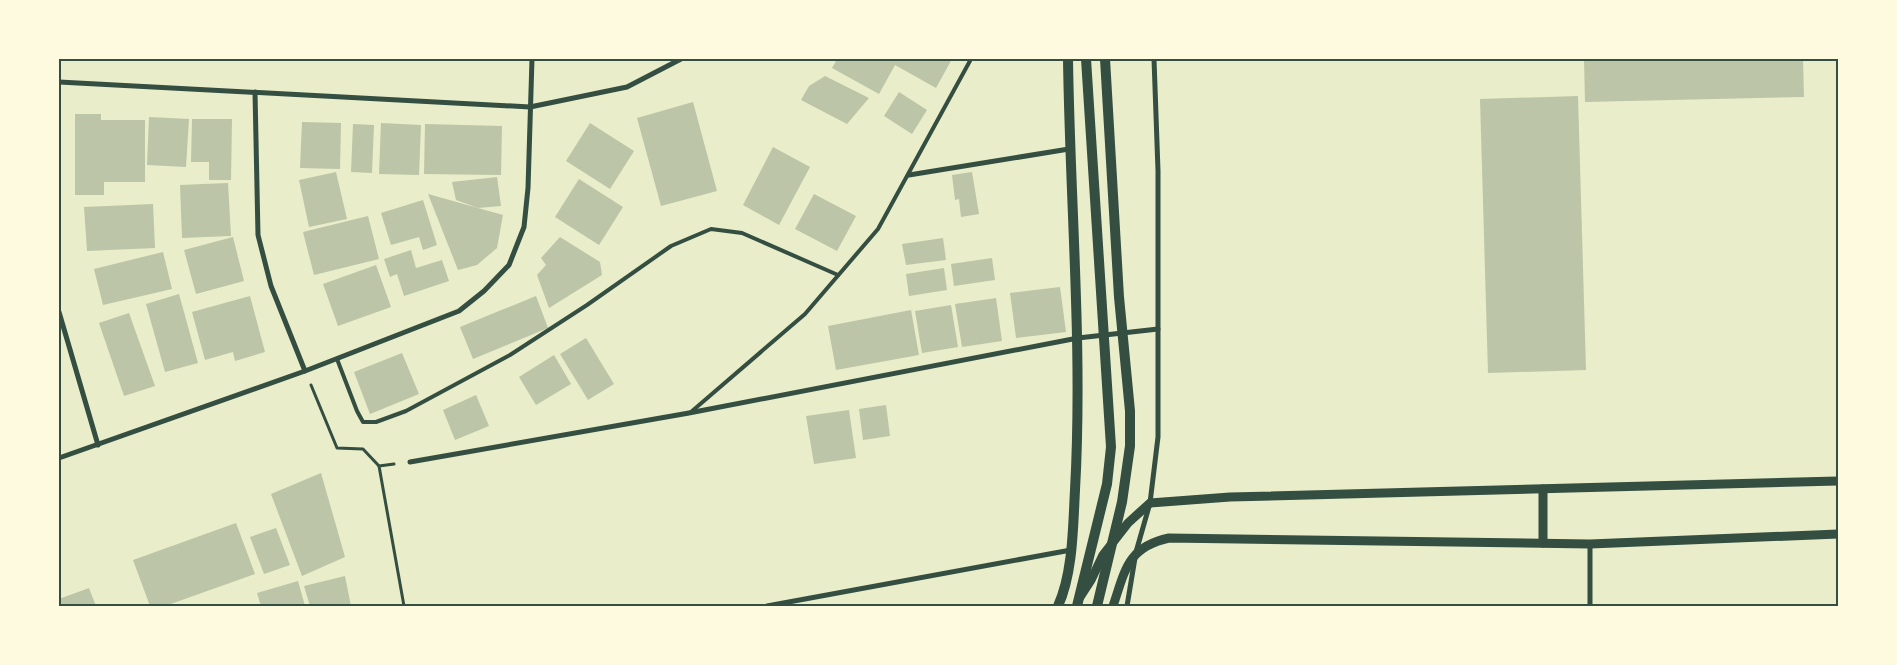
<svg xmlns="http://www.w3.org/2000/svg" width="1897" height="665" font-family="'Fira Sans Condensed',sans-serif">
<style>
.building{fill:#bcc5a7}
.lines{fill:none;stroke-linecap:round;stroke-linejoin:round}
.path{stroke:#344e41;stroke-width:3}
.service{stroke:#344e41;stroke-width:4}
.minor{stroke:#344e41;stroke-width:5}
.tertiary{stroke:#344e41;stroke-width:9}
.secondary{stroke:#344e41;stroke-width:10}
.neatline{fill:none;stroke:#344e41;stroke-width:2}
</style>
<rect width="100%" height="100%" fill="#e9edc9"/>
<g class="building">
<polygon points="837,59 886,60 952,59 936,88 895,65 879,94 832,68"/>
<polygon points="1584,59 1803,59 1804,97 1585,102"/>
<polygon points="825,76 869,98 847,124 801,100 809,86"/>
<polygon points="899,92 927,110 912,134 884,116"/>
<polygon points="1578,96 1586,370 1488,373 1480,99"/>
<polygon points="693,102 717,191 661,206 637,118"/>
<polygon points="75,114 101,114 101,120 145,120 145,182 104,182 104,195 75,195"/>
<polygon points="149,117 189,119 186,167 147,165"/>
<polygon points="192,119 232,119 231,180 209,180 209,162 191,162"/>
<polygon points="302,122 341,123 340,169 300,168"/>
<polygon points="381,123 421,125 419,175 379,174"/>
<polygon points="590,123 634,151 610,189 566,161"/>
<polygon points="353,124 374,125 372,173 351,172"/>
<polygon points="425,124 502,126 501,175 424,174"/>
<polygon points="773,147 810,167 779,225 743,205"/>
<polygon points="336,172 347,219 309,227 299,180"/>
<polygon points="972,172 979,214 961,217 959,199 955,200 952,175"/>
<polygon points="497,177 501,206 478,208 456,200 452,182"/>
<polygon points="579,179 623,207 599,245 555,217"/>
<polygon points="228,183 231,236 182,238 180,185"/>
<polygon points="428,194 503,215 497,248 477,265 458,270"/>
<polygon points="814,194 856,216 837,251 795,229"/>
<polygon points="423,200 437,245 423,250 419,237 391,245 381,213"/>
<polygon points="153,204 155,248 87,251 84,207"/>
<polygon points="368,216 379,259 314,275 303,232"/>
<polygon points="233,237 244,281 196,294 184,250"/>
<polygon points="560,237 600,262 602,275 549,308 537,275 546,265 541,258"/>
<polygon points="943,238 946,260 906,265 902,244"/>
<polygon points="411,250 416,268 442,260 449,281 404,296 397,274 390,277 384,259"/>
<polygon points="163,252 172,289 103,305 94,269"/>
<polygon points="992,258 995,280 954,286 951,264"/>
<polygon points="376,265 391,307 338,326 323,284"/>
<polygon points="944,268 947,290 909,296 906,274"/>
<polygon points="1060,287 1066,332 1016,338 1010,293"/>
<polygon points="179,294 198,363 165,372 146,304"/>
<polygon points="250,296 265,352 235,361 233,352 205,360 192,312"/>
<polygon points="536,296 548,328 473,359 460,327"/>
<polygon points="996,298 1002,341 962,347 955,304"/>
<polygon points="951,305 958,347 922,353 915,311"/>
<polygon points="911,310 919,355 836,370 828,326"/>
<polygon points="129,313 155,386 124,396 99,323"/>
<polygon points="586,338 614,384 588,400 560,354"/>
<polygon points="402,353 419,394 370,414 354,372"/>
<polygon points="554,355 571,384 536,405 519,377"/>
<polygon points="476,395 489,426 455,440 443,410"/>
<polygon points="886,405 890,436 863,440 859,409"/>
<polygon points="849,410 856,458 814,464 806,416"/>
<polygon points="321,473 345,557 302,576 271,494"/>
<polygon points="236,523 255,574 165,606 150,606 133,560"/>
<polygon points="276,528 290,565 264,574 250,537"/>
<polygon points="345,576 351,606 310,606 304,586"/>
<polygon points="298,581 305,606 261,606 257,593"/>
<polygon points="89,588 96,606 59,606 59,599"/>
</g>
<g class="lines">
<g class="path">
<polyline points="311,385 337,448 363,449 379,466"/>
<polyline points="394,464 379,466 404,606"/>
</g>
<g class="service">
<polyline points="337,359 357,411 363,422 376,422 406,411 510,355 587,305 671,246 711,229 742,233 838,275"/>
<polyline points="691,412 805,314 878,229 971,59"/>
</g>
<g class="minor">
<polyline points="59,82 530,107 627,87 681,59"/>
<polyline points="255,92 258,235 271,286 305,371"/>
<polyline points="909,175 1069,149"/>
<polyline points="59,312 98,445"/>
<polyline points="59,458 305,371 459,311 484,291 509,265 524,227 528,188 532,59"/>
<polyline points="410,462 689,413 1078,338 1158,329"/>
<polyline points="1590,544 1590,606"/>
<polyline points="767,606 1071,550"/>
<polyline points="1127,606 1136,552 1150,503 1158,437 1158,171 1154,59"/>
</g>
<g class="tertiary">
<polyline points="1543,543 1543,489"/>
<polyline points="1080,597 1091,580 1103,555 1128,523 1150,503 1230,497 1838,481"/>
<path d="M1113,606C1125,571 1127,547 1169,538L1590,544L1838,534"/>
</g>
<g class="secondary">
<path d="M1058,606C1073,573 1073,527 1075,490C1083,347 1070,203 1068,59"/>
<polyline points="1077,606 1107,484 1111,447 1086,59"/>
<polyline points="1097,606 1122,502 1130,446 1130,411 1119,297 1105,59"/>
</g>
</g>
<rect width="1897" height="665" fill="none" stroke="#fefae0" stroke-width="120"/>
<rect x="60" y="60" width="1777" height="545" class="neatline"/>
</svg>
